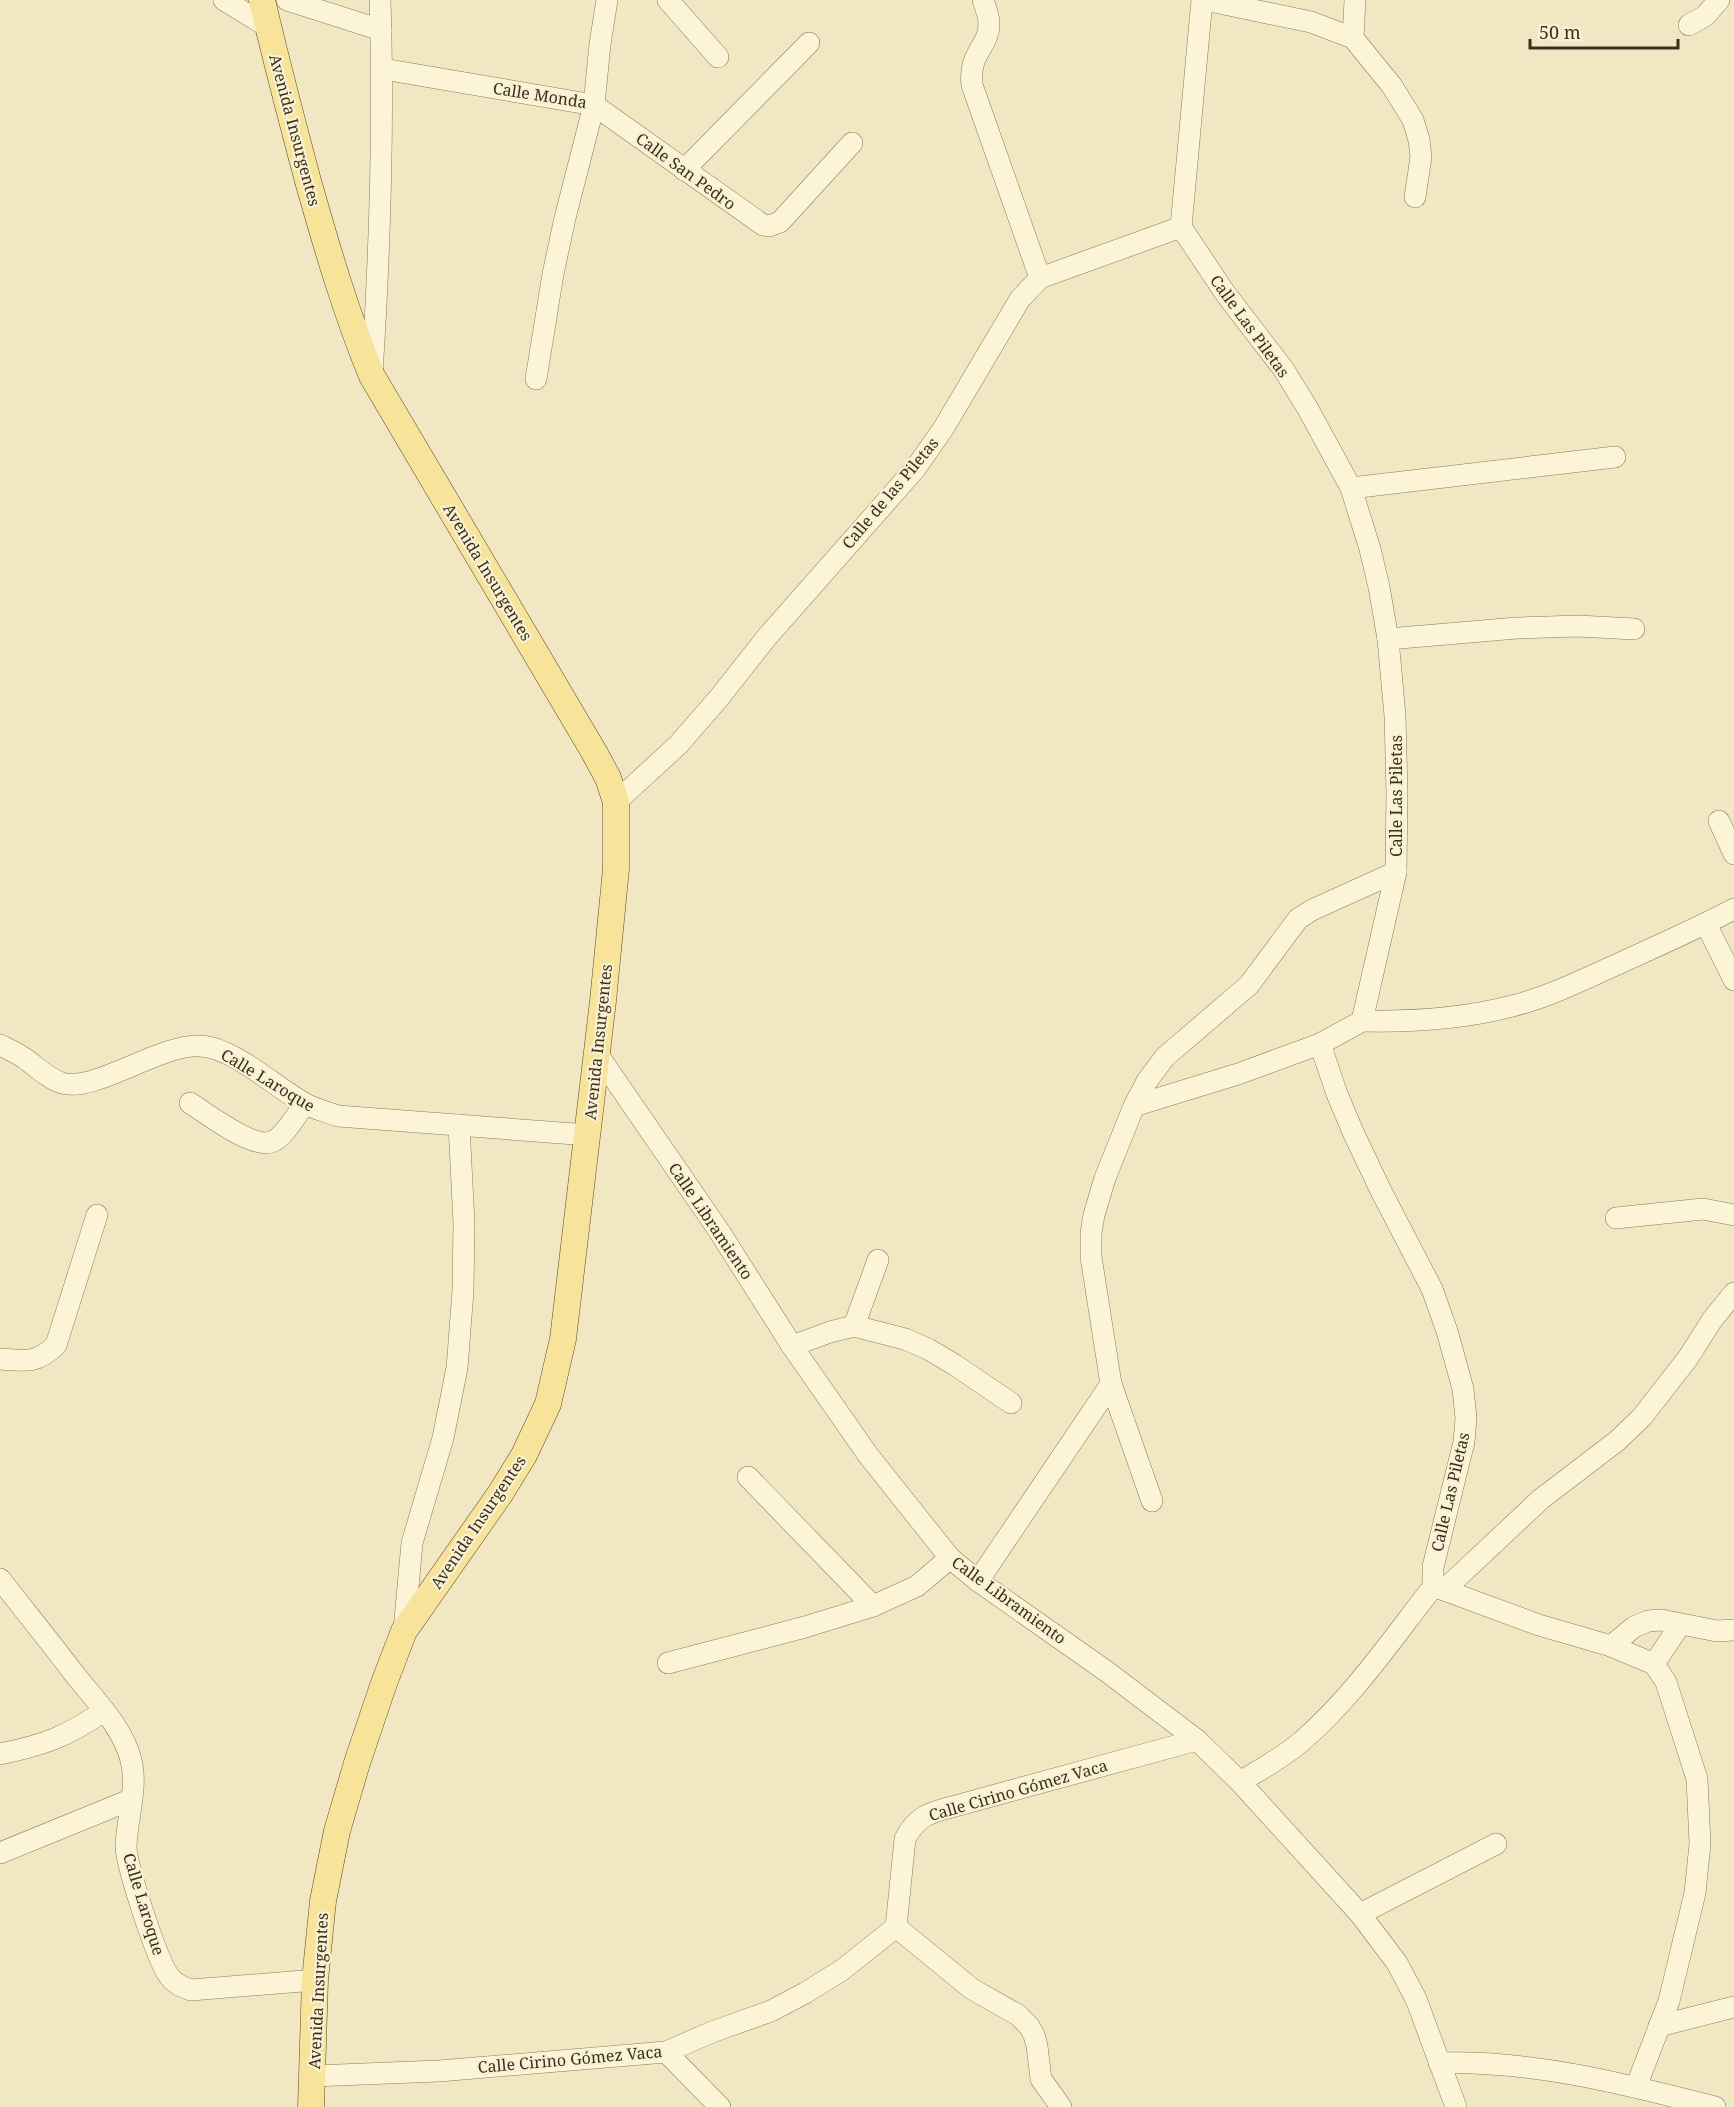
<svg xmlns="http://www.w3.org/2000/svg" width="1734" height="2107" font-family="'Noto Serif',serif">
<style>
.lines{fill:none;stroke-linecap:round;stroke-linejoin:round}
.minor-casing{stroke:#8d7a58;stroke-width:22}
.major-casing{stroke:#5b472d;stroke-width:27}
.minor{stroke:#fbf4d7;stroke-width:21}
.major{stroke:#f7e399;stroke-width:26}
.labels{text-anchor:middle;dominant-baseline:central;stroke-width:4.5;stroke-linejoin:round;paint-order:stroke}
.street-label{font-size:16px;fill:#3c2f1d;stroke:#f8f1d3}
</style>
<rect width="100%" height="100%" fill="#f1e8c3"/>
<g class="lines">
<defs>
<g id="minor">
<polyline points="224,0 268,27"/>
<polyline points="287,0 381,30"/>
<polyline points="668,0 718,57"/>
<path d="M983,0C986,8 989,16 989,24C989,47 968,53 972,85L1040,278"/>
<path d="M1202,0L1181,227L1225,293L1284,370L1308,409L1351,488L1370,549L1379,587L1388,639L1395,716L1397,793L1396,872L1362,1021L1320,1044L1337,1094L1353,1132L1381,1191L1432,1289L1447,1331L1463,1389L1466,1418L1464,1442L1433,1567V1587C1392,1639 1353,1697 1302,1741C1284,1757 1261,1769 1240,1782"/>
<polyline points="1205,0 1311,22 1353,38 1392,86 1413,120 1419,140 1421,157 1415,197"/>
<polyline points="1689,25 1705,16 1719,0"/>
<polyline points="1353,38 1355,0"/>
<polyline points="383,69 594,105 763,225 769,226 780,222 852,143"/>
<polyline points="684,170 809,43"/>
<path d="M372,373C380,249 384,124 380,0"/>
<polyline points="536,379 553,274 565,218 594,105 600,44 607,0"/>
<polyline points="1351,488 1615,457"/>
<polyline points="1388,639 1517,628 1578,626 1634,629"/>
<polyline points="616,802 678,745 718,699 767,637 915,469 943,429 1020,299 1040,278 1181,227"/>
<polyline points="1719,821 1734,854"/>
<polyline points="1706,924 1734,980"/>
<path d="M1362,1021C1413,1022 1463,1019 1512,1006C1549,997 1584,979 1618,964C1657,946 1696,929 1734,909"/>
<path d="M0,1045C8,1049 17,1053 24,1058C36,1066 48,1079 62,1083C95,1093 161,1043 201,1046C234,1048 275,1087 304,1103C314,1109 327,1112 338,1116L588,1135"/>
<polyline points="596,1052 719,1231 792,1346 868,1455 950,1558 978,1581 1106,1671 1197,1740 1240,1782 1360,1914 1397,1963 1416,1999 1456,2107"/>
<path d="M190,1103C208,1114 254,1151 274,1141C286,1134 296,1115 305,1104"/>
<polyline points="1134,1106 1238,1074 1320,1044"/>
<polyline points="1616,1218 1703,1209 1734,1215"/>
<polyline points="854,1326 878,1260"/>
<polyline points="792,1346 830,1332 854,1326 905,1339 928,1349 955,1365 1011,1403"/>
<path d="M0,1359C25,1361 37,1364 56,1345L97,1215"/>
<polyline points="1111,1384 1152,1501"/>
<polyline points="748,1477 873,1606"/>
<path d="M0,1579C25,1611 51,1643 76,1676C96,1701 123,1728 131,1760C138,1787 127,1818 126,1846C126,1865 157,1960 169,1976C175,1984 182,1987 191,1990L315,1980"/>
<polyline points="978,1581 1111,1384 1091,1257 1091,1233 1094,1215 1105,1178 1134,1106 1147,1081 1165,1057 1249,985 1298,919 1312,910 1396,872"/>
<polyline points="1434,1587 1444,1590 1541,1499 1617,1441 1642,1417 1688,1358 1712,1320 1734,1293"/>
<polyline points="1444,1590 1539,1625 1611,1646 1654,1664 1666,1682 1697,1779 1700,1844 1695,1893 1669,2001 1636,2087"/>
<polyline points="404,1631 412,1543 443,1438 457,1368 463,1291 464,1223 459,1125"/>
<polyline points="1611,1646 1634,1627 1648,1621 1661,1620 1717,1631 1734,1630"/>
<polyline points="668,1663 805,1627 873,1606 917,1586 950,1558"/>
<polyline points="1654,1664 1680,1625"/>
<path d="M0,1754C44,1745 66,1737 104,1711"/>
<polyline points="0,1853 130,1800"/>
<polyline points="1360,1914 1496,1844"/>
<polyline points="896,1927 972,1989 1018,2015 1029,2026 1034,2035 1037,2046 1041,2079 1061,2107"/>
<polyline points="1659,2026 1734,2007"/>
<polyline points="666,2052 720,2107"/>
<path d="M1439,2063C1532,2060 1625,2084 1715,2107"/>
<path d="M313,2076L439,2071L666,2052L712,2032L771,2011L805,1993L842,1970L896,1927L905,1839C918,1813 934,1812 959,1805L1197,1740"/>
</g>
<path id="major" d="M262,0C276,61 292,121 308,181C327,248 346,313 372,376L594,752L608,778L616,802V869L603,1001L563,1339L548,1404L524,1455L500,1494L404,1631L384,1683L357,1763L337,1831L323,1901L315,1980L311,2107"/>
</defs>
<use href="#minor" class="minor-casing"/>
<use href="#major" class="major-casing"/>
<use href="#minor" class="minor"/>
<use href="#major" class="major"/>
</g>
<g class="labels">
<g class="street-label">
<text transform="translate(540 95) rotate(9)">Calle Monda</text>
<text transform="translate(295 130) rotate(75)">Avenida Insurgentes</text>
<text transform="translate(686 171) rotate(36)">Calle San Pedro</text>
<text transform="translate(1250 326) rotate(54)">Calle Las Piletas</text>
<text transform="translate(890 493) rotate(-50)">Calle de las Piletas</text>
<text transform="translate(488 572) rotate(59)">Avenida Insurgentes</text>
<text transform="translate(1396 796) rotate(-90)">Calle Las Piletas</text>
<text transform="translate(598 1042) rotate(-84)">Avenida Insurgentes</text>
<text transform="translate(268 1080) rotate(31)">Calle Laroque</text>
<text transform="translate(711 1221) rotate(56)">Calle Libramiento</text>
<text transform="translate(1450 1492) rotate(-77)">Calle Las Piletas</text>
<text transform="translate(478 1522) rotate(-56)">Avenida Insurgentes</text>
<text transform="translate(1009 1600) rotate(36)">Calle Libramiento</text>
<text transform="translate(1018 1790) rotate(-16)">Calle Cirino Gómez Vaca</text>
<text transform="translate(144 1904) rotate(73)">Calle Laroque</text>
<text transform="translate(318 1991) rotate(-87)">Avenida Insurgentes</text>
<text transform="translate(570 2059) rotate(-5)">Calle Cirino Gómez Vaca</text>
</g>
</g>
<path d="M1530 39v9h148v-9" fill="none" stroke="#3c2f1d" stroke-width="3"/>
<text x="1539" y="39" font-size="18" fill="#3c2f1d" stroke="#f8f1d3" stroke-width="4.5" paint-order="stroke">50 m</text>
</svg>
